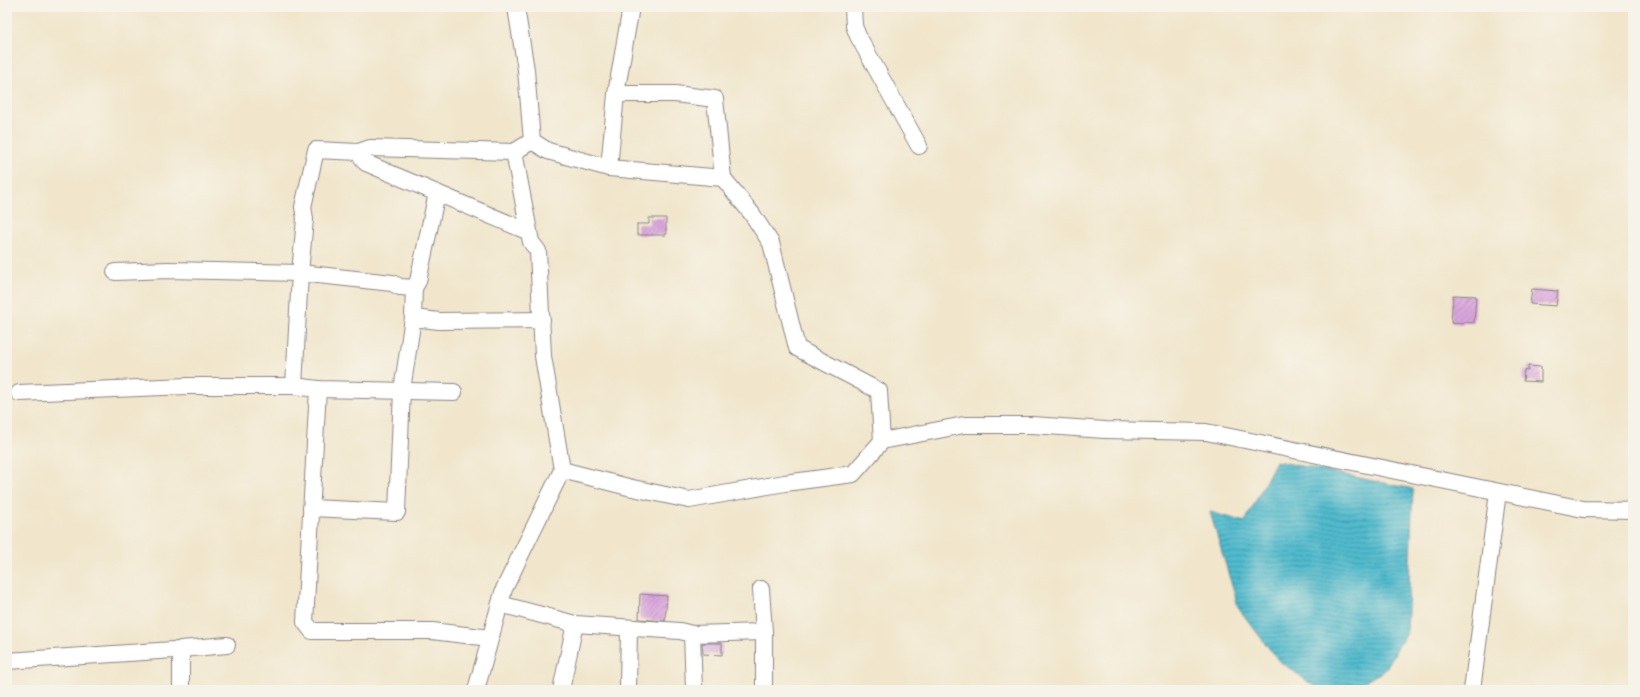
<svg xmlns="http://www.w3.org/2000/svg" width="1640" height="697" font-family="'Patrick Hand',sans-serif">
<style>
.water{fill:url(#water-rules);stroke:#3a6e84}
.building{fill:url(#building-hatch)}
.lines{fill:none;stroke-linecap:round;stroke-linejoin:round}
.minor-casing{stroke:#8a8484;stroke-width:18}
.minor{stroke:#fff;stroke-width:16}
</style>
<defs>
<pattern id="water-rules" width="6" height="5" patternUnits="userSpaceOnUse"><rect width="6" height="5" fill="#51bbce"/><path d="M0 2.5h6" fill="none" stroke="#4398a8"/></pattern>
<pattern id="building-hatch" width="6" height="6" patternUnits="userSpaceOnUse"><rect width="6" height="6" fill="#daa6dd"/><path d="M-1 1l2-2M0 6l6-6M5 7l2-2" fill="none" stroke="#b087b4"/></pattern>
</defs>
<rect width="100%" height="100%" fill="#f7f3e8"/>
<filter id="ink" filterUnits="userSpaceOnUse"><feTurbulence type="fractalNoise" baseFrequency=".025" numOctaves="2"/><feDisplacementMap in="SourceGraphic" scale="8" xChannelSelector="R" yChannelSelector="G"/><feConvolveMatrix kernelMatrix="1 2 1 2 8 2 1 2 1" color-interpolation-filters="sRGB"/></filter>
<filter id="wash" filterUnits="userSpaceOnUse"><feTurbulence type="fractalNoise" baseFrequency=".012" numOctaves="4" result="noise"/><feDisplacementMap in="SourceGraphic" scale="16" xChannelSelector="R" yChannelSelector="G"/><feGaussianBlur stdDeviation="0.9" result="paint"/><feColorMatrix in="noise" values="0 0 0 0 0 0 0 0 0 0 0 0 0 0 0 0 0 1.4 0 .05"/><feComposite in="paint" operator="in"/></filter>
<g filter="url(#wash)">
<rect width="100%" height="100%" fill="#f1e6cc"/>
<polygon class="water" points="1276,461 1413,489 1407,631 1385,670 1350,690 1314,686 1278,660 1239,609 1210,512 1245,522"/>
<g id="blocks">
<g class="building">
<polygon points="649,218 666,218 666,235 637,235 637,224 649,224"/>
<polygon points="1532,289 1558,291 1556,306 1530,304"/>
<polygon points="1453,295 1476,296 1474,323 1464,322 1463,324 1451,323"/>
<polygon points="1528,366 1541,367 1541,382 1523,381 1524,370 1528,371"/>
<polygon points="640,594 667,596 665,621 639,619"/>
<polygon points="702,643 722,643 722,655 703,654"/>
</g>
</g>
</g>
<g filter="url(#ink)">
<use href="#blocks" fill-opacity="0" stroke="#8a8484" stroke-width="1"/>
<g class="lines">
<defs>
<g id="minor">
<polyline points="853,7 854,26 858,36 919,146"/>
<polyline points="616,94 675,94 715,99 723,178"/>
<polyline points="532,141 548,151 609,168 723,178 752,214 771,243 797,348 879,391 882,441 853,474 785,483 689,500 628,487 562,470"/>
<polyline points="358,152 366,163 529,232"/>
<polyline points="609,168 616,94 631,7"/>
<polyline points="115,272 168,270 300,273 392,283 400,287 414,288"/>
<polyline points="413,318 439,321 542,320"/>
<polyline points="294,386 300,273 305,219 303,207 316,150 358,152 370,148 514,152"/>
<polyline points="318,389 305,622 312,631 432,631 490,638"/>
<polyline points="19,393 187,386 294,386 318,389 454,392"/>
<polyline points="882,441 964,425 1032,425 1105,430 1206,432 1583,509 1633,510"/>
<polyline points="311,508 397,512 402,390 413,318 414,288 418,281 437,193"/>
<polyline points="761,589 764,632 764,690"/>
<polyline points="500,604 575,624 680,631 692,634 764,632"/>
<polyline points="692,634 694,690"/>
<polyline points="7,661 174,650"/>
<polyline points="181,690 181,649 227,645"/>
<polyline points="476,690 504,589 562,470 543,356 538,251 531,242 514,152 532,141 526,70 516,7"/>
<polyline points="561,690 575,624"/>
<polyline points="628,690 629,628"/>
<polyline points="1472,690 1498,492"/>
</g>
</defs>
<use href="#minor" class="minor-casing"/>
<use href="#minor" class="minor"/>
</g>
</g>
<rect width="1640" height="697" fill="none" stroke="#f7f3e8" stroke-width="24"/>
</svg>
